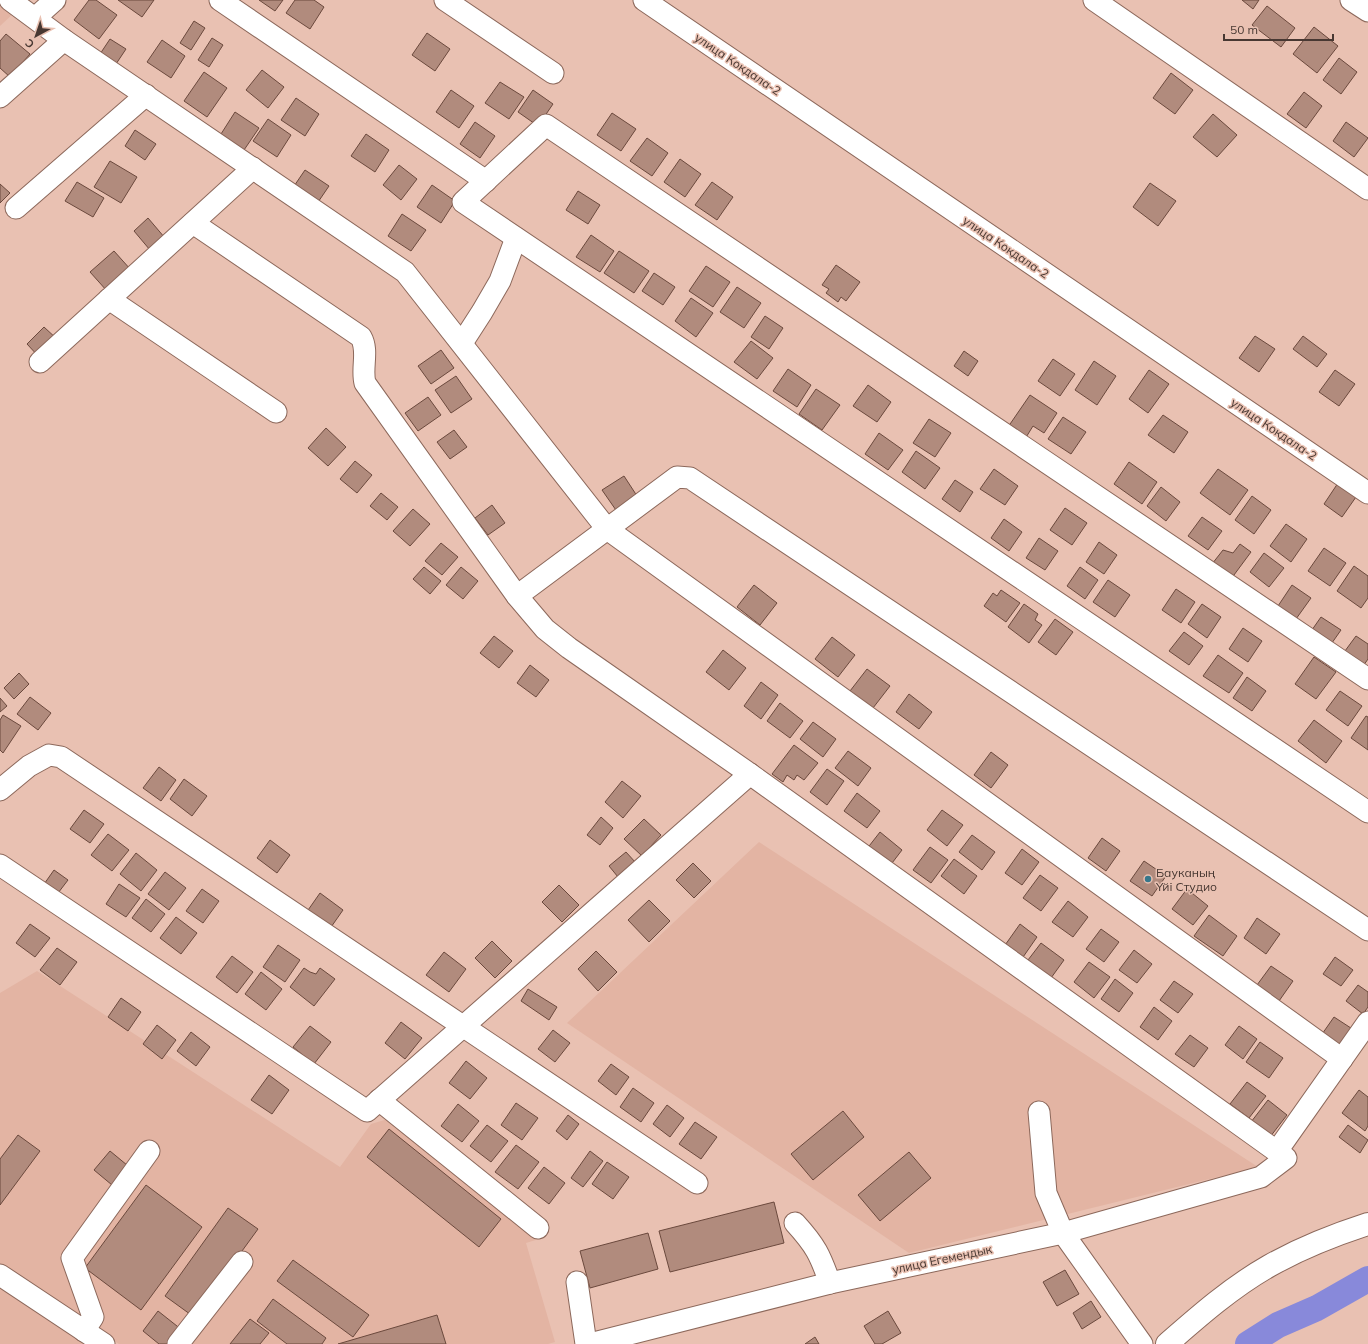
<svg xmlns="http://www.w3.org/2000/svg" width="1368" height="1344" font-family="Mulish,sans-serif">
<style>
.built{fill:#e3b4a3}
.lines{fill:none;stroke-linecap:round;stroke-linejoin:round}
.river{stroke:#8889da;stroke-width:26}
.building{fill:#b18b7d;stroke:#6b493d}
.minor-casing{stroke:#8c685b;stroke-width:23}
.major-casing{stroke:#8c685b;stroke-width:24}
.minor{stroke:#fff;stroke-width:21}
.major{stroke:#fff;stroke-width:22}
.poi-dot{fill:#37778b;stroke:#e9c1b2;stroke-width:1.5}
.labels{text-anchor:middle;dominant-baseline:central;stroke-width:3;stroke-linejoin:round;paint-order:stroke}
.street-label{font-size:12px;fill:#483832;stroke:#e9c1b2}
.poi-label{font-size:12px;fill:#483832;stroke:#e9c1b2;text-anchor:start}
</style>
<rect width="100%" height="100%" fill="#e9c1b2"/>
<g class="built">
<polygon points="0,2 15,12 0,26"/>
<polygon points="759,842 1258,1167 909,1253 567,1023"/>
<polygon points="37,971 340,1167 371,1124 388,1119 539,1239 526,1243 555,1342 548,1344 119,1344 0,1265 0,993"/>
<polygon points="0,1280 93,1344 0,1344"/>
</g>
<g class="lines">
<polyline class="river" points="1248,1344 1278,1325 1317,1308 1368,1279"/>
</g>
<g class="building">
<polygon points="89,0 96,0 117,15 99,39 74,20"/>
<polygon points="118,0 154,0 142,17"/>
<polygon points="259,0 283,0 275,11"/>
<polygon points="295,0 314,0 324,7 310,29 286,13"/>
<polygon points="1242,0 1259,0 1253,9"/>
<polygon points="1267,6 1295,28 1281,47 1252,25"/>
<polygon points="194,21 205,28 191,50 180,43"/>
<polygon points="1314,27 1338,46 1317,73 1293,54"/>
<polygon points="427,33 450,49 435,71 412,55"/>
<polygon points="6,34 30,54 10,77 0,68 0,41"/>
<polygon points="212,38 223,45 209,67 198,60"/>
<polygon points="110,39 126,49 114,67 98,57"/>
<polygon points="162,40 185,56 171,78 147,62"/>
<polygon points="1339,58 1357,72 1341,94 1323,80"/>
<polygon points="262,70 284,87 268,108 246,90"/>
<polygon points="204,72 227,88 207,117 184,101"/>
<polygon points="1171,73 1193,90 1175,114 1153,98"/>
<polygon points="500,82 524,97 509,119 485,103"/>
<polygon points="451,90 474,106 459,128 436,112"/>
<polygon points="533,90 553,104 538,126 518,112"/>
<polygon points="1304,92 1322,106 1306,128 1287,114"/>
<polygon points="296,98 319,114 305,136 281,120"/>
<polygon points="235,112 259,128 244,150 221,134"/>
<polygon points="612,113 636,129 621,151 597,135"/>
<polygon points="1213,114 1237,135 1217,157 1193,137"/>
<polygon points="268,119 291,135 277,157 253,141"/>
<polygon points="475,122 495,136 480,158 460,144"/>
<polygon points="1346,122 1368,138 1354,157 1333,141"/>
<polygon points="135,130 156,144 145,160 125,146"/>
<polygon points="366,134 389,150 375,172 351,156"/>
<polygon points="647,138 668,153 652,176 630,161"/>
<polygon points="680,159 701,174 685,197 664,182"/>
<polygon points="110,161 137,177 121,203 94,187"/>
<polygon points="399,165 417,179 401,200 383,185"/>
<polygon points="305,170 329,186 314,208 290,192"/>
<polygon points="77,182 104,198 93,217 65,201"/>
<polygon points="712,182 733,197 717,220 695,205"/>
<polygon points="1150,183 1176,201 1158,226 1133,207"/>
<polygon points="0,184 10,193 0,203"/>
<polygon points="432,185 455,201 441,223 417,207"/>
<polygon points="578,191 600,205 588,224 566,210"/>
<polygon points="402,214 426,230 411,251 388,236"/>
<polygon points="148,218 165,238 150,250 134,231"/>
<polygon points="591,235 614,251 600,272 576,257"/>
<polygon points="114,251 131,270 107,291 90,272"/>
<polygon points="619,251 649,271 634,293 604,273"/>
<polygon points="836,265 860,282 846,301 841,297 838,302 826,293 829,289 822,285"/>
<polygon points="706,266 730,282 713,307 689,291"/>
<polygon points="654,273 675,287 663,305 642,291"/>
<polygon points="737,287 761,303 744,328 720,312"/>
<polygon points="691,298 713,313 696,337 675,321"/>
<polygon points="765,316 783,328 769,349 751,337"/>
<polygon points="44,327 58,340 40,358 27,344"/>
<polygon points="1255,336 1275,349 1259,372 1239,358"/>
<polygon points="1303,336 1327,354 1317,367 1293,349"/>
<polygon points="751,341 773,358 757,379 734,362"/>
<polygon points="441,350 454,368 431,384 418,366"/>
<polygon points="964,351 978,361 968,376 954,366"/>
<polygon points="1053,359 1075,374 1060,396 1038,381"/>
<polygon points="1094,361 1116,376 1097,405 1075,390"/>
<polygon points="788,369 811,385 797,407 773,391"/>
<polygon points="1149,370 1169,384 1148,413 1129,399"/>
<polygon points="1335,370 1355,384 1339,406 1319,392"/>
<polygon points="456,376 472,399 451,413 435,390"/>
<polygon points="868,385 891,402 877,422 853,406"/>
<polygon points="816,389 840,405 822,430 799,414"/>
<polygon points="1030,395 1057,413 1044,433 1033,426 1025,439 1008,427"/>
<polygon points="428,397 441,415 418,431 405,413"/>
<polygon points="1163,415 1188,432 1174,453 1148,435"/>
<polygon points="1063,417 1086,432 1071,454 1048,439"/>
<polygon points="929,419 951,433 935,457 913,443"/>
<polygon points="326,428 346,447 328,466 308,448"/>
<polygon points="454,430 467,447 450,459 437,442"/>
<polygon points="879,433 903,450 888,470 865,454"/>
<polygon points="916,451 940,468 925,489 902,472"/>
<polygon points="355,461 372,475 357,493 340,479"/>
<polygon points="1129,462 1157,482 1142,504 1114,484"/>
<polygon points="994,469 1018,486 1005,505 980,489"/>
<polygon points="1218,469 1248,490 1230,515 1200,493"/>
<polygon points="624,476 639,499 618,513 602,490"/>
<polygon points="955,480 973,492 960,512 942,499"/>
<polygon points="1338,483 1356,497 1342,517 1324,504"/>
<polygon points="1161,487 1180,502 1166,521 1147,506"/>
<polygon points="381,493 398,507 387,520 370,506"/>
<polygon points="1252,496 1271,510 1254,534 1235,520"/>
<polygon points="492,505 505,523 488,535 475,518"/>
<polygon points="1065,508 1087,523 1072,545 1050,530"/>
<polygon points="413,509 430,524 410,546 393,531"/>
<polygon points="1202,517 1222,531 1208,550 1188,536"/>
<polygon points="1004,519 1022,532 1009,551 991,538"/>
<polygon points="1286,524 1307,539 1291,562 1270,546"/>
<polygon points="1039,538 1058,551 1045,570 1026,558"/>
<polygon points="1099,542 1117,555 1104,574 1086,562"/>
<polygon points="441,543 458,557 442,575 425,561"/>
<polygon points="1240,544 1251,552 1231,579 1212,564 1223,550 1233,553"/>
<polygon points="1324,548 1346,563 1330,586 1308,571"/>
<polygon points="1264,553 1284,568 1269,587 1250,572"/>
<polygon points="1354,566 1368,576 1368,598 1361,608 1337,591"/>
<polygon points="424,567 441,581 430,594 413,579"/>
<polygon points="461,567 478,581 463,599 446,585"/>
<polygon points="1080,567 1098,580 1085,599 1067,586"/>
<polygon points="1108,580 1130,595 1115,617 1093,602"/>
<polygon points="754,585 777,603 760,625 737,607"/>
<polygon points="1292,585 1311,598 1296,619 1278,606"/>
<polygon points="1176,589 1195,602 1181,623 1162,610"/>
<polygon points="1001,590 1020,603 1006,622 984,606 993,593 997,596"/>
<polygon points="1024,604 1038,614 1035,620 1042,625 1029,643 1008,627"/>
<polygon points="1202,604 1221,617 1207,638 1188,624"/>
<polygon points="1321,617 1341,630 1327,650 1307,637"/>
<polygon points="1055,619 1073,632 1056,655 1038,642"/>
<polygon points="1243,628 1262,641 1248,662 1229,649"/>
<polygon points="1184,632 1203,646 1189,665 1169,651"/>
<polygon points="494,636 513,651 499,668 480,653"/>
<polygon points="1356,636 1368,644 1368,659 1361,669 1342,655"/>
<polygon points="832,637 855,655 838,677 815,659"/>
<polygon points="723,650 746,668 729,690 706,672"/>
<polygon points="1218,655 1243,673 1229,693 1203,676"/>
<polygon points="1314,657 1336,672 1316,699 1295,684"/>
<polygon points="530,665 549,680 536,697 517,683"/>
<polygon points="867,669 890,686 873,708 850,691"/>
<polygon points="19,673 29,684 14,699 4,688"/>
<polygon points="1247,677 1266,691 1252,711 1233,698"/>
<polygon points="761,682 778,695 761,719 744,706"/>
<polygon points="1340,691 1362,706 1348,726 1326,710"/>
<polygon points="909,694 932,712 919,729 896,712"/>
<polygon points="30,697 51,713 38,730 17,714"/>
<polygon points="0,698 7,706 0,712"/>
<polygon points="780,703 803,721 790,738 767,721"/>
<polygon points="3,715 21,726 3,753 0,750 0,720"/>
<polygon points="1366,716 1368,717 1368,750 1351,738"/>
<polygon points="1314,720 1342,741 1326,763 1298,741"/>
<polygon points="813,722 836,739 823,757 800,739"/>
<polygon points="794,745 818,763 804,780 797,775 794,780 787,775 783,782 772,774"/>
<polygon points="848,751 871,768 858,786 835,768"/>
<polygon points="991,752 1008,765 991,788 974,775"/>
<polygon points="159,767 176,780 161,801 143,788"/>
<polygon points="827,769 844,781 827,805 810,792"/>
<polygon points="184,779 207,796 192,816 170,799"/>
<polygon points="622,781 641,796 623,818 605,802"/>
<polygon points="857,793 880,811 867,828 844,811"/>
<polygon points="84,810 104,824 90,843 70,829"/>
<polygon points="942,810 963,825 947,846 927,830"/>
<polygon points="601,817 613,828 600,845 587,835"/>
<polygon points="644,819 661,835 642,856 624,839"/>
<polygon points="880,832 902,850 889,867 866,850"/>
<polygon points="108,834 129,850 112,871 91,855"/>
<polygon points="972,835 995,852 982,870 959,852"/>
<polygon points="1102,838 1120,851 1106,871 1088,858"/>
<polygon points="270,840 290,855 277,873 257,858"/>
<polygon points="930,847 948,860 931,883 913,870"/>
<polygon points="1022,849 1039,862 1022,885 1005,873"/>
<polygon points="626,852 636,863 618,877 609,866"/>
<polygon points="136,853 157,870 141,891 120,874"/>
<polygon points="954,859 977,876 964,894 941,876"/>
<polygon points="1144,861 1166,876 1152,896 1130,881"/>
<polygon points="693,863 711,881 694,898 676,880"/>
<polygon points="54,870 68,880 55,897 42,887"/>
<polygon points="165,872 186,888 169,910 148,894"/>
<polygon points="1040,875 1058,888 1041,911 1023,898"/>
<polygon points="119,884 140,898 126,917 106,904"/>
<polygon points="559,885 579,905 562,922 542,902"/>
<polygon points="202,889 219,901 203,923 186,911"/>
<polygon points="1187,889 1208,906 1193,925 1172,909"/>
<polygon points="320,893 343,910 329,930 306,913"/>
<polygon points="146,899 165,914 151,932 132,918"/>
<polygon points="649,900 670,921 649,942 628,920"/>
<polygon points="1068,901 1088,917 1073,937 1052,922"/>
<polygon points="1209,915 1237,936 1223,956 1194,936"/>
<polygon points="176,917 197,933 181,954 160,938"/>
<polygon points="1257,918 1280,934 1266,954 1244,938"/>
<polygon points="30,924 50,938 35,957 16,943"/>
<polygon points="1020,924 1037,937 1021,960 1003,948"/>
<polygon points="1101,929 1119,942 1104,962 1086,949"/>
<polygon points="492,941 512,961 495,978 475,958"/>
<polygon points="1041,943 1064,960 1051,978 1028,960"/>
<polygon points="278,945 300,960 285,982 263,967"/>
<polygon points="57,948 77,962 60,985 40,970"/>
<polygon points="1134,950 1152,964 1137,983 1119,970"/>
<polygon points="596,951 617,972 598,991 578,969"/>
<polygon points="444,952 466,969 449,992 426,975"/>
<polygon points="232,956 253,972 237,993 216,977"/>
<polygon points="1335,957 1353,970 1341,986 1323,974"/>
<polygon points="1089,962 1110,977 1094,998 1074,982"/>
<polygon points="1271,966 1293,981 1279,1001 1257,985"/>
<polygon points="304,968 310,972 316,974 320,968 335,979 314,1006 290,987"/>
<polygon points="261,972 282,989 266,1010 245,994"/>
<polygon points="1115,979 1133,993 1119,1012 1101,999"/>
<polygon points="1174,981 1193,994 1178,1013 1160,1000"/>
<polygon points="1358,985 1368,992 1368,1007 1363,1014 1346,1001"/>
<polygon points="528,989 557,1007 549,1020 521,1001"/>
<polygon points="121,998 141,1012 128,1031 108,1017"/>
<polygon points="1154,1007 1172,1021 1158,1040 1140,1027"/>
<polygon points="1334,1017 1357,1032 1343,1052 1320,1037"/>
<polygon points="401,1022 422,1038 405,1059 385,1043"/>
<polygon points="157,1025 176,1040 162,1059 143,1044"/>
<polygon points="310,1026 331,1042 314,1064 293,1047"/>
<polygon points="1239,1026 1257,1039 1243,1059 1225,1045"/>
<polygon points="553,1030 570,1043 555,1062 538,1049"/>
<polygon points="191,1032 210,1047 196,1066 177,1051"/>
<polygon points="1190,1035 1208,1048 1194,1067 1175,1054"/>
<polygon points="1260,1042 1283,1058 1269,1078 1246,1062"/>
<polygon points="466,1061 487,1078 470,1099 449,1083"/>
<polygon points="611,1064 629,1077 616,1095 598,1081"/>
<polygon points="269,1075 289,1090 272,1114 251,1100"/>
<polygon points="1247,1082 1266,1096 1249,1118 1230,1104"/>
<polygon points="633,1088 654,1103 641,1122 620,1107"/>
<polygon points="1359,1090 1368,1097 1368,1126 1365,1131 1342,1113"/>
<polygon points="1268,1100 1287,1115 1270,1137 1251,1122"/>
<polygon points="516,1103 538,1118 522,1140 501,1125"/>
<polygon points="458,1104 479,1121 462,1142 441,1126"/>
<polygon points="667,1105 684,1118 670,1137 653,1124"/>
<polygon points="843,1111 864,1137 813,1180 791,1154"/>
<polygon points="568,1115 579,1124 567,1140 556,1131"/>
<polygon points="695,1122 717,1137 701,1159 679,1144"/>
<polygon points="487,1125 508,1141 491,1162 470,1146"/>
<polygon points="1348,1125 1368,1140 1360,1153 1339,1137"/>
<polygon points="389,1129 501,1219 479,1247 367,1157"/>
<polygon points="18,1135 40,1151 0,1205 0,1159"/>
<polygon points="516,1145 539,1162 518,1189 495,1172"/>
<polygon points="110,1151 133,1170 118,1190 94,1170"/>
<polygon points="590,1151 603,1161 583,1187 571,1178"/>
<polygon points="909,1152 931,1178 880,1221 858,1195"/>
<polygon points="607,1162 629,1177 613,1199 592,1184"/>
<polygon points="544,1167 565,1183 549,1204 528,1188"/>
<polygon points="146,1185 202,1227 141,1310 85,1268"/>
<polygon points="774,1202 784,1243 670,1272 659,1231"/>
<polygon points="228,1208 258,1229 194,1317 165,1296"/>
<polygon points="648,1233 658,1269 590,1288 580,1251"/>
<polygon points="293,1260 369,1315 353,1337 277,1281"/>
<polygon points="1065,1270 1079,1294 1057,1306 1043,1282"/>
<polygon points="273,1299 326,1338 322,1344 287,1344 257,1321"/>
<polygon points="1091,1301 1101,1317 1082,1329 1073,1313"/>
<polygon points="158,1311 182,1330 171,1344 159,1344 143,1331"/>
<polygon points="888,1311 901,1333 882,1344 875,1344 864,1326"/>
<polygon points="437,1315 446,1344 338,1344"/>
<polygon points="250,1319 269,1333 260,1344 230,1344"/>
<polygon points="815,1337 819,1344 805,1344"/>
</g>
<g class="lines">
<defs>
<g id="minor">
<polyline points="10,0 64,40 405,272 607,529 1342,1059"/>
<polyline points="220,0 486,181"/>
<polyline points="445,0 553,73"/>
<polyline points="644,0 1368,493"/>
<polyline points="1094,0 1368,189"/>
<polyline points="1351,0 1368,11"/>
<polyline points="36,17 55,0"/>
<polyline points="0,97 64,40"/>
<polyline points="16,208 146,95"/>
<path d="M193,223L361,337C369,351 361,368 365,383L517,596L545,629L569,648L750,774L1286,1158L1261,1177L1063,1233L830,1283L590,1344"/>
<polyline points="109,299 276,412"/>
<polyline points="462,343 482,312 500,281 516,238"/>
<polyline points="40,362 253,168"/>
<polyline points="517,596 677,477 690,478 1368,930"/>
<polyline points="1368,679 546,125 463,202 1368,812"/>
<polyline points="0,790 29,766 49,755 61,757 697,1183"/>
<polyline points="0,865 367,1111 750,774"/>
<polyline points="379,1100 538,1228"/>
<polyline points="1039,1112 1046,1193 1063,1233 1142,1344"/>
<polyline points="1277,1151 1368,1022"/>
<path d="M795,1223C816,1246 820,1255 830,1283"/>
<polyline points="0,1275 104,1344"/>
<polyline points="577,1282 586,1344"/>
<polyline points="84,1331 93,1317 72,1258 149,1151"/>
<polyline points="178,1344 242,1262"/>
</g>
<path id="major" d="M1167,1344C1199,1316 1232,1287 1269,1266C1301,1248 1334,1235 1368,1224"/>
</defs>
<use href="#minor" class="minor-casing"/>
<use href="#major" class="major-casing"/>
<use href="#minor" class="minor"/>
<use href="#major" class="major"/>
</g>
<circle class="poi-dot" cx="1148" cy="879" r="4"/>
<g class="labels">
<g class="street-label">
<text transform="translate(738 64) rotate(34)">улица Кокдала-2</text>
<text transform="translate(1006 247) rotate(34)">улица Кокдала-2</text>
<text transform="translate(1274 429) rotate(34)">улица Кокдала-2</text>
<text transform="translate(942 1259) rotate(-12)">улица Егемендык</text>
</g>
<g class="poi-label">
<text x="1156" y="872">Бауканың<tspan x="1156" dy="14">Үйі Студио</tspan></text>
</g>
</g>
<g transform="translate(36 36) rotate(220)" stroke="#e9c1b2" stroke-width="3" paint-order="stroke">
<path d="M0-3L7 15L0 10L-7 15Z" fill="#483832"/>
<text y="-6" font-size="11" font-weight="bold" text-anchor="middle" fill="#483832">С</text>
</g>
<path d="M1224 34v6h109v-6" fill="none" stroke="#483832" stroke-width="2"/>
<text x="1230" y="34" font-size="12" fill="#483832" stroke="#e9c1b2" stroke-width="3" paint-order="stroke">50 m</text>
</svg>
